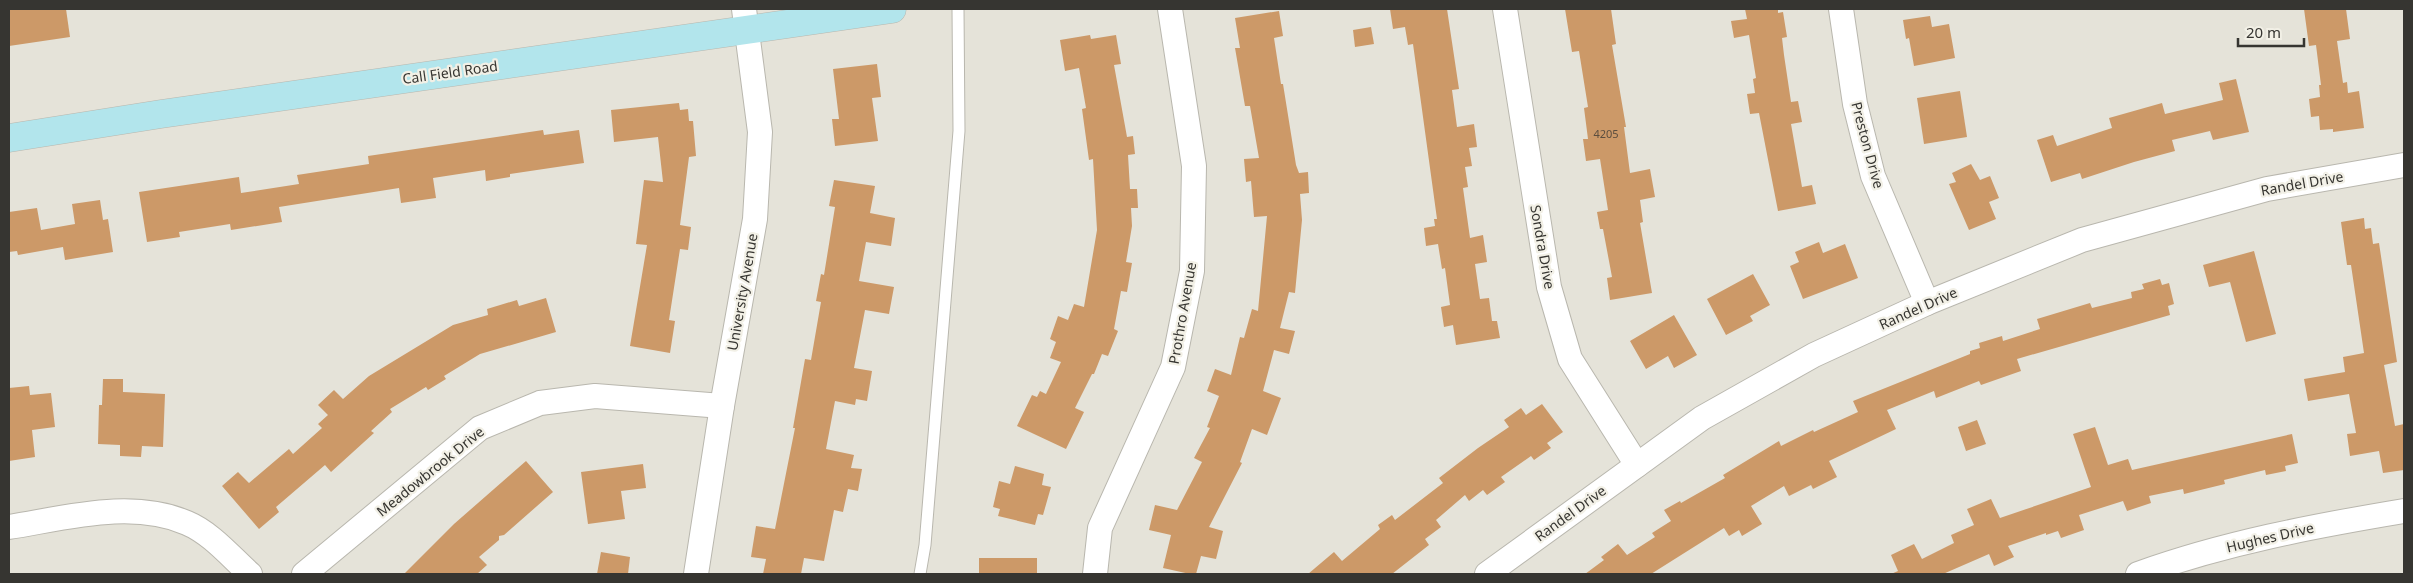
<svg xmlns="http://www.w3.org/2000/svg" width="2413" height="583" font-family="'Noto Sans',sans-serif">
<style>
.building{fill:#cc9968}
.lines{fill:none;stroke-linecap:round;stroke-linejoin:round}
.service-casing{stroke:#b9b7ae;stroke-width:13}
.minor-casing{stroke:#b9b7ae;stroke-width:26}
.secondary-casing{stroke:#b9b7ae;stroke-width:29}
.service{stroke:#fff;stroke-width:11}
.minor{stroke:#fff;stroke-width:24}
.secondary{stroke:#b2e5ec;stroke-width:28}
.labels{text-anchor:middle;dominant-baseline:central;stroke-width:4.5;stroke-linejoin:round;paint-order:stroke}
.number-label{font-size:11px;fill:#5c4e3f}
.street-label{font-size:14px;fill:#363531;stroke:#f2f0e6}
</style>
<rect width="100%" height="100%" fill="#e5e3d9"/>
<g class="building">
<polygon points="9,9 66,9 70,37 9,46"/>
<polygon points="1390,9 1447,9 1459,89 1452,90 1457,127 1474,124 1477,147 1469,148 1472,166 1465,167 1468,187 1463,188 1470,238 1483,235 1487,262 1475,264 1480,299 1489,298 1492,321 1497,321 1500,338 1456,345 1453,325 1444,327 1441,307 1450,305 1445,268 1442,269 1438,244 1426,246 1424,228 1435,226 1434,219 1437,219 1413,44 1408,45 1405,27 1393,29"/>
<polygon points="1565,9 1611,9 1616,44 1612,45 1626,127 1624,127 1630,173 1650,169 1655,197 1640,200 1643,222 1640,223 1652,293 1610,300 1607,278 1612,277 1603,229 1600,229 1597,212 1608,210 1600,159 1586,161 1583,139 1588,139 1584,108 1588,107 1579,51 1572,52"/>
<polygon points="1745,9 1778,9 1778,13 1783,12 1787,37 1782,38 1784,55 1791,102 1798,101 1802,122 1791,124 1802,187 1812,185 1816,204 1778,211 1759,113 1750,114 1747,94 1755,93 1753,79 1756,78 1749,35 1734,38 1731,21 1747,19"/>
<polygon points="2304,9 2346,9 2350,39 2337,41 2343,83 2347,82 2348,93 2359,91 2364,128 2333,132 2333,129 2320,130 2319,116 2311,117 2309,99 2320,97 2319,85 2321,85 2316,45 2309,46"/>
<polygon points="1279,11 1283,36 1274,38 1281,84 1283,84 1296,165 1299,173 1308,172 1309,193 1300,194 1302,220 1295,293 1289,292 1280,328 1295,331 1289,354 1274,350 1263,391 1281,398 1267,435 1252,429 1240,462 1242,463 1209,527 1223,531 1216,559 1201,556 1196,574 1190,574 1163,568 1171,535 1149,530 1155,505 1177,510 1202,462 1194,458 1210,428 1207,427 1219,396 1207,391 1215,369 1231,375 1240,337 1244,338 1252,309 1258,311 1267,216 1254,217 1251,181 1246,182 1244,159 1259,158 1250,106 1245,106 1235,48 1240,48 1235,18"/>
<polygon points="1930,16 1932,27 1949,24 1955,58 1914,66 1909,38 1906,39 1903,20"/>
<polygon points="1371,27 1374,44 1355,47 1353,30"/>
<polygon points="1090,35 1091,39 1116,35 1121,64 1114,65 1127,137 1133,136 1135,154 1128,155 1130,189 1137,189 1138,208 1131,208 1132,226 1126,262 1132,263 1127,292 1121,291 1114,329 1118,331 1108,356 1102,354 1094,374 1092,374 1075,408 1084,412 1066,449 1017,426 1032,395 1037,397 1040,391 1046,394 1061,362 1050,358 1056,342 1050,339 1058,316 1068,320 1074,304 1084,307 1097,230 1093,159 1089,160 1082,109 1086,108 1079,68 1065,71 1060,40"/>
<polygon points="877,64 881,97 872,98 878,141 835,146 832,119 839,119 833,69"/>
<polygon points="2236,79 2249,132 2213,140 2210,131 2172,140 2175,151 2134,162 2082,179 2080,173 2051,182 2037,140 2053,135 2057,146 2112,128 2109,118 2162,103 2165,114 2223,100 2219,83"/>
<polygon points="1960,91 1967,137 1924,144 1917,98"/>
<polygon points="679,103 680,110 688,109 689,121 693,121 696,156 689,157 680,225 691,227 688,250 680,249 669,320 675,321 670,353 630,346 647,245 636,244 644,180 663,182 658,137 614,142 611,110"/>
<polygon points="543,130 544,135 579,130 584,163 510,174 510,177 486,181 485,170 433,178 436,198 401,203 399,188 279,207 282,222 231,230 230,224 179,232 180,237 147,242 139,192 239,177 241,193 299,184 297,175 369,164 368,156"/>
<polygon points="1971,164 1980,180 1990,176 1999,198 1989,202 1996,219 1969,230 1949,184 1956,182 1952,173"/>
<polygon points="834,180 875,186 870,213 895,218 891,246 866,242 859,281 894,287 889,314 865,310 854,368 872,371 867,401 856,399 855,405 835,401 826,449 854,455 851,468 862,469 858,491 848,489 843,512 834,510 824,561 804,558 801,574 763,574 766,559 751,557 756,526 775,529 795,428 793,428 805,359 811,360 821,302 816,301 821,274 824,275 835,207 829,206"/>
<polygon points="100,200 103,220 108,219 113,252 65,260 63,247 18,255 17,251 9,252 9,212 37,208 41,230 75,224 72,204"/>
<polygon points="2364,218 2365,229 2371,228 2373,244 2379,243 2397,362 2384,365 2395,426 2404,424 2404,470 2383,473 2379,451 2350,456 2347,434 2356,433 2349,394 2308,401 2304,379 2345,372 2343,357 2364,353 2351,265 2347,265 2341,222"/>
<polygon points="1819,242 1823,253 1845,244 1858,278 1803,299 1790,266 1799,262 1795,252"/>
<polygon points="2254,251 2276,334 2246,342 2230,282 2209,287 2203,265"/>
<polygon points="1753,274 1770,305 1750,316 1753,321 1726,335 1707,299"/>
<polygon points="2160,279 2162,285 2169,283 2174,304 2168,306 2170,315 2017,359 2021,371 1981,385 1979,381 1936,398 1934,391 1887,410 1896,429 1829,461 1837,477 1813,489 1811,485 1789,496 1784,486 1751,506 1762,524 1742,536 1739,530 1729,536 1724,528 1651,574 1585,574 1604,560 1601,557 1618,544 1627,555 1655,537 1652,533 1671,521 1664,510 1680,501 1681,503 1725,478 1723,475 1779,441 1781,446 1813,430 1814,432 1858,412 1853,401 1970,354 1970,351 1980,348 1979,343 2002,336 2003,341 2040,329 2037,319 2090,303 2092,308 2132,298 2131,292 2144,289 2142,284"/>
<polygon points="546,298 556,332 480,354 444,376 446,379 428,390 426,387 390,409 392,412 371,431 374,433 331,472 325,465 276,507 279,512 259,529 222,486 238,472 249,483 289,449 293,454 322,428 318,424 328,415 318,405 334,390 343,399 369,376 453,325 488,315 487,309 517,300 519,306"/>
<polygon points="1674,315 1697,355 1674,368 1668,356 1646,369 1630,341"/>
<polygon points="103,379 123,379 123,392 165,394 163,447 142,446 141,457 120,456 120,445 98,444 99,405 102,405"/>
<polygon points="29,386 30,395 51,393 55,427 32,430 35,457 9,461 9,388"/>
<polygon points="1542,404 1563,432 1547,443 1551,448 1534,460 1531,456 1501,477 1505,482 1487,495 1483,490 1469,501 1465,495 1436,520 1441,527 1425,539 1429,545 1392,574 1308,574 1334,552 1342,561 1380,529 1378,525 1392,515 1395,520 1443,483 1439,478 1478,448 1509,427 1504,420 1521,408 1526,415"/>
<polygon points="1977,420 1986,444 1966,451 1958,427"/>
<polygon points="2095,427 2108,465 2128,459 2132,470 2292,434 2298,463 2285,466 2286,471 2266,475 2265,470 2224,480 2225,484 2184,494 2183,489 2149,496 2151,503 2127,511 2123,501 2079,515 2084,530 2061,538 2058,531 2046,535 2046,533 2008,546 2014,557 1994,566 1989,554 1943,574 1891,574 1898,571 1891,555 1914,544 1922,559 1954,543 1951,535 1974,525 1967,509 1991,499 2000,518 2091,487 2073,434"/>
<polygon points="526,461 553,492 504,535 499,536 499,540 479,557 487,565 477,574 404,574 454,524"/>
<polygon points="643,464 646,488 621,491 625,519 588,524 581,472"/>
<polygon points="1015,466 1044,474 1042,485 1051,487 1043,515 1038,514 1035,525 998,516 1000,509 993,507 999,481 1010,484"/>
<polygon points="601,552 630,557 628,574 597,574"/>
<rect x="979" y="558" width="58" height="16"/>
</g>
<g class="lines">
<defs>
<polyline id="service" points="920,574 925,545 959,131 958,9"/>
<g id="minor">
<polyline points="1505,9 1549,287 1570,359 1637,465"/>
<polyline points="1841,9 1855,104 1873,176 1927,303"/>
<path d="M9,527C66,518 132,499 187,523C211,533 231,557 250,574"/>
<polyline points="304,574 480,428 540,403 595,396 722,406"/>
<polyline points="696,574 722,406 755,219 760,132 744,9"/>
<polyline points="1095,574 1100,528 1173,367 1192,271 1194,166 1170,9"/>
<polyline points="1487,574 1702,418 1814,355 1927,303 2082,240 2267,189 2404,165"/>
<path d="M2138,574C2224,543 2314,526 2404,511"/>
</g>
<polyline id="secondary" points="9,138 161,114 892,9"/>
</defs>
<use href="#service" class="service-casing"/>
<use href="#minor" class="minor-casing"/>
<use href="#secondary" class="secondary-casing"/>
<use href="#service" class="service"/>
<use href="#minor" class="minor"/>
<use href="#secondary" class="secondary"/>
</g>
<g class="labels">
<g class="number-label">
<text x="1606" y="133">4205</text>
</g>
<g class="street-label">
<text transform="translate(450 72) rotate(-8)">Call Field Road</text>
<text transform="translate(1868 145) rotate(75)">Preston Drive</text>
<text transform="translate(2302 183) rotate(-10)">Randel Drive</text>
<text transform="translate(1543 247) rotate(80)">Sondra Drive</text>
<text transform="translate(742 292) rotate(-80)">University Avenue</text>
<text transform="translate(1918 308) rotate(-24)">Randel Drive</text>
<text transform="translate(1182 313) rotate(-80)">Prothro Avenue</text>
<text transform="translate(430 471) rotate(-39)">Meadowbrook Drive</text>
<text transform="translate(1570 513) rotate(-36)">Randel Drive</text>
<text transform="translate(2270 537) rotate(-13)">Hughes Drive</text>
</g>
</g>
<rect width="2413" height="583" fill="none" stroke="#363531" stroke-width="20"/>
<path d="M2238 38v8h66v-8" fill="none" stroke="#363531" stroke-width="2.5"/>
<text x="2246" y="38" font-size="15" fill="#363531" stroke="#f2f0e6" stroke-width="4" paint-order="stroke">20 m</text>
</svg>
